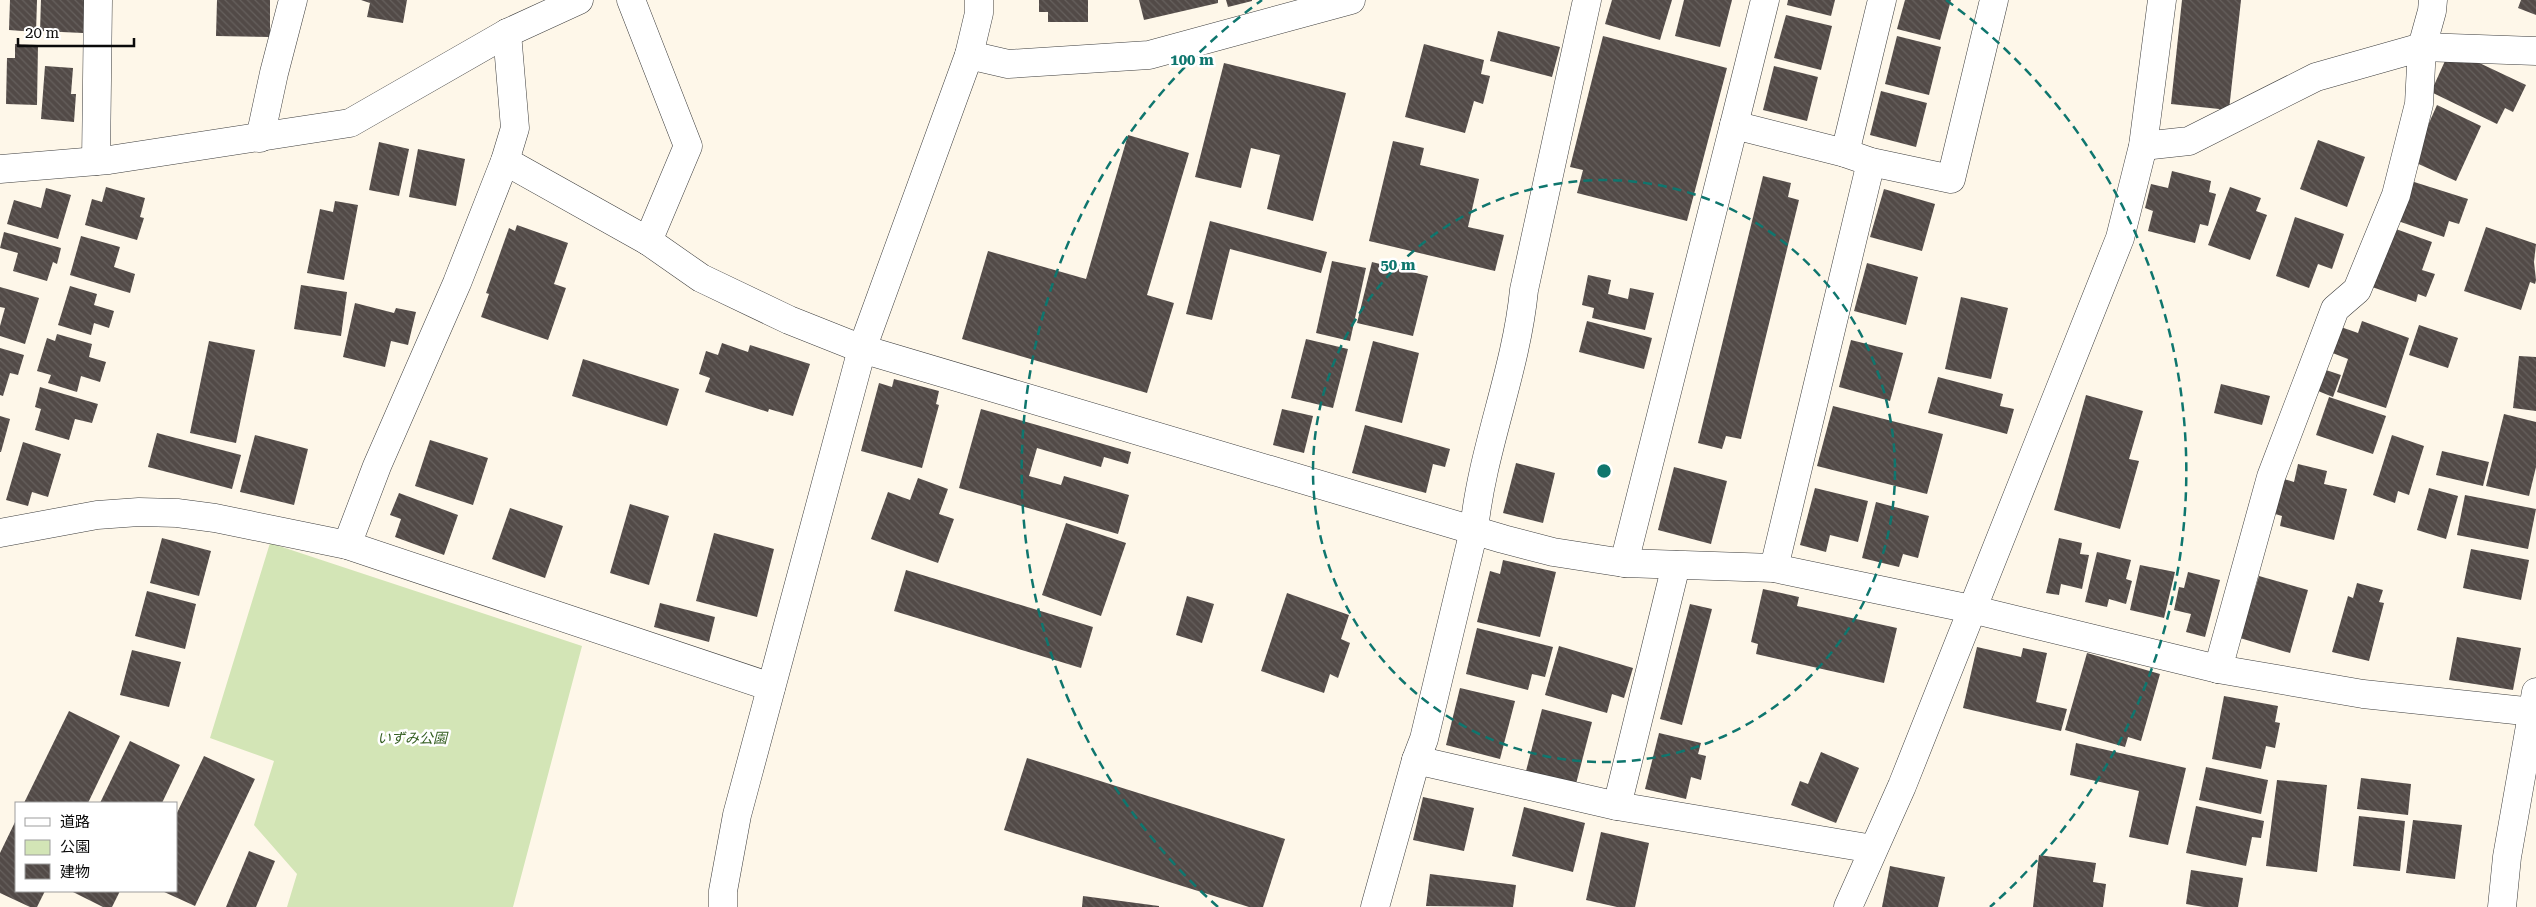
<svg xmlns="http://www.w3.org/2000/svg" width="2536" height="907" font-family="'Roboto Serif','Noto Sans JP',serif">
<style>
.park{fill:#d3e5b6}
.building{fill:url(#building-back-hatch)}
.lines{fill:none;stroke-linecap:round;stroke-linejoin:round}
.street-casing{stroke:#3d3d3d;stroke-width:29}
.street{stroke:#fff;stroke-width:28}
.ring{fill:none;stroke:#0f766e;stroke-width:2.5;stroke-dasharray:9 6}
.labels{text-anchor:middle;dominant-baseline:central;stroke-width:5;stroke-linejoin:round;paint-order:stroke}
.park-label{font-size:14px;font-style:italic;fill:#335d20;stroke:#fff}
.centre{fill:#0f766e;stroke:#fff;stroke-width:2.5}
.ring-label{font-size:15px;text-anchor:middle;font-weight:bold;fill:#0f766e;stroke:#fff;stroke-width:5;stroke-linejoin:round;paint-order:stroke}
</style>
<defs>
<pattern id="building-back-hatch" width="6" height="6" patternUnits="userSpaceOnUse" patternTransform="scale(1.25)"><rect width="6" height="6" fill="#524a47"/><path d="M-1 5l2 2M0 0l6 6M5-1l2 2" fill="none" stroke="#66605d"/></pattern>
</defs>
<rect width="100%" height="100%" fill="#fef7e9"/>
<polygon class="park" points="270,543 582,646 513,907 287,907 297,874 254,825 274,761 210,738"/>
<g class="building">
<polygon points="10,0 37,0 36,32 9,30"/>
<polygon points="41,0 85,0 83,33 40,31"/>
<polygon points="217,0 270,0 270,37 216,36"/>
<polygon points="361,0 407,0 403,23 367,17 370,3"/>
<polygon points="1039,0 1088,0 1088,22 1048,22 1048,12 1039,12"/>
<polygon points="1139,0 1218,0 1218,3 1144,20"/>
<polygon points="1226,0 1252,0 1252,1 1228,7"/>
<polygon points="1612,0 1672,0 1660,40 1605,24"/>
<polygon points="1684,0 1732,0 1720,47 1675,36"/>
<polygon points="1788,0 1835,0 1831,16 1787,5"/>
<polygon points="1905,0 1951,0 1940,40 1897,29"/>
<polygon points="2182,0 2241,0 2229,110 2171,104"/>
<polygon points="2521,0 2536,0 2536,15 2518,8"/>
<polygon points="1786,15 1832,26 1821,70 1774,58"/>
<polygon points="1498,31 1560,47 1552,77 1490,61"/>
<polygon points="1603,36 1727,68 1687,221 1577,193 1583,170 1570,167"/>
<polygon points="1897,36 1941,47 1929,95 1885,84"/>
<polygon points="15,44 38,45 37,105 6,104 7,58 15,58"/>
<polygon points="1424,44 1484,60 1481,74 1490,76 1483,104 1474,101 1465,133 1405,117"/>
<polygon points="2449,52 2471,63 2473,60 2526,85 2513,112 2505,108 2497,124 2431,92"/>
<polygon points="1224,63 1346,93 1313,221 1267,209 1280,155 1251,148 1241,188 1195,177"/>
<polygon points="45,66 73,68 71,94 76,94 74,122 41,119"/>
<polygon points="1774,66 1818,77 1807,121 1763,110"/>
<polygon points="1881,91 1927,103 1916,147 1870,135"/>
<polygon points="2437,105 2481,126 2456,181 2412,161"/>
<polygon points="1128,135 1189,153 1147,295 1174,303 1147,393 962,339 988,251 1086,279"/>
<polygon points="2318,140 2365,157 2347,207 2300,189"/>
<polygon points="1393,141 1424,148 1420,165 1479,179 1468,227 1504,235 1495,271 1369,241"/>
<polygon points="379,142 409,149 399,196 369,190"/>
<polygon points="418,149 465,159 456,206 409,197"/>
<polygon points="2172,171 2211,181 2209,192 2216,194 2208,226 2200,224 2195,243 2148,231 2153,211 2145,208 2151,184 2168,188"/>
<polygon points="1763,176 1791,183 1788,197 1799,200 1741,439 1726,436 1722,449 1698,443"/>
<polygon points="2411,181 2468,199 2459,224 2449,221 2444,237 2398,221"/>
<polygon points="106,187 145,198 140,217 144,218 137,240 85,225 92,199 102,202"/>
<polygon points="2230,187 2261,198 2256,211 2267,215 2250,260 2208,245"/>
<polygon points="46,188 71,195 58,239 7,224 14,200 41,208"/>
<polygon points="1884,189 1935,204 1922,251 1870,237"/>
<polygon points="335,201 358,205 344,280 307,273 320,209 333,212"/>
<polygon points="2295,217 2344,234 2332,269 2318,264 2309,288 2276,276"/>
<polygon points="1210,221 1327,252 1321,273 1230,249 1212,320 1186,314"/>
<polygon points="517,225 568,243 554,284 566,288 548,340 481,317 489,294 486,293 509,228 515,231"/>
<polygon points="2486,227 2536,244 2534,262 2536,280 2535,284 2530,282 2521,310 2464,291"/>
<polygon points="2393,228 2432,242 2422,270 2435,274 2426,297 2418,294 2416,302 2372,287"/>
<polygon points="4,232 61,248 57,264 53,262 47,281 13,271 18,253 0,248"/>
<polygon points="81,236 120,247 114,267 135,274 130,293 70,275"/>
<polygon points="1332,261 1366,268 1350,341 1316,333"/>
<polygon points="1372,262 1428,276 1413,336 1357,323"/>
<polygon points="1867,263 1918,277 1906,325 1854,311"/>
<polygon points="1588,275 1611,280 1608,294 1628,299 1630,288 1654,293 1645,330 1592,318 1594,308 1582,305"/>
<polygon points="301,285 347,292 341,336 294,329"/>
<polygon points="70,286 97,294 94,305 114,311 109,328 94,323 91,335 58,325"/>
<polygon points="0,287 39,298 25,344 0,336 0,326 5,308 0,307"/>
<polygon points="1961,297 2008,308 1991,379 1945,369"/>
<polygon points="355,303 394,313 396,308 416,312 408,345 391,341 385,367 343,357"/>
<polygon points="1587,321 1652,338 1644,369 1579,352"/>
<polygon points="2362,321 2409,338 2386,408 2337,392 2348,359 2330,352 2338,326 2358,333"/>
<polygon points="2419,325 2458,338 2448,368 2409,355"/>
<polygon points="57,334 92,344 89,357 106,362 100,382 81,376 77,392 48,383 51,375 37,371 47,338 55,341"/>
<polygon points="1306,339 1348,349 1333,408 1291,398"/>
<polygon points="1851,340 1903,353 1890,401 1839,387"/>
<polygon points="209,341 255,350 236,443 190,433"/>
<polygon points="1373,341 1419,353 1402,423 1355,411"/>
<polygon points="722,343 748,352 750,345 810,364 793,416 769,409 768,412 705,392 710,378 699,374 706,351 718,355"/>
<polygon points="0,348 24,355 18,375 10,373 3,396 0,395"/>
<polygon points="2519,356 2536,357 2536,411 2513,408"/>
<polygon points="583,359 679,389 667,426 572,396"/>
<polygon points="2320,368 2341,375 2333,397 2313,389"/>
<polygon points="1938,377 2003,394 2000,406 2014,409 2007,434 1928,413"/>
<polygon points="894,379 939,391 936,404 939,405 922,468 861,451 879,383 892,387"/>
<polygon points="2221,384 2270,396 2262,425 2214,413"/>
<polygon points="40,387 98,404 92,423 75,419 69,440 35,430 41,409 35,407"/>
<polygon points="2086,395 2143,411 2129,459 2139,461 2120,529 2054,510"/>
<polygon points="2329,397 2386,416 2373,454 2316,435"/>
<polygon points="1833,406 1943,434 1927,494 1817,466"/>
<polygon points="981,409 1131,452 1128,464 1104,457 1101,467 1037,448 1029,476 1061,485 1064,476 1129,495 1118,534 959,488"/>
<polygon points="1282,409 1313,416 1304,453 1273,445"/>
<polygon points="2504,414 2536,422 2536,467 2529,496 2486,486"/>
<polygon points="0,416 10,419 1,452 0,452"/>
<polygon points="1365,425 1450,449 1445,467 1433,464 1426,493 1352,473"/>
<polygon points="157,433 241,455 232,489 148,467"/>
<polygon points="255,435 308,449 294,505 240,492"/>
<polygon points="2392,435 2424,446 2409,495 2398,491 2395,503 2373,495"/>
<polygon points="430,440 488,458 473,505 415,486"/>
<polygon points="23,442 61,454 48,497 32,492 28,506 6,500"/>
<polygon points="2442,451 2489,462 2483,486 2436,475"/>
<polygon points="1516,463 1555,473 1543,523 1503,513"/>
<polygon points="2298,464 2327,471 2324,484 2347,489 2334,540 2280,526 2282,516 2275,514 2284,479 2294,482"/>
<polygon points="1674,467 1727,481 1711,544 1658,530"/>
<polygon points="918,478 948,489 939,514 954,519 938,563 871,539 888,492 910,500"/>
<polygon points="1815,488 1868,501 1858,542 1830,535 1826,552 1800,545"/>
<polygon points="2429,488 2458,496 2446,539 2417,530"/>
<polygon points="399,493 458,515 444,555 395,537 401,519 390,515"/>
<polygon points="2465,495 2536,509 2528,549 2457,535"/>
<polygon points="1876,502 1929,516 1918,558 1903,554 1899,567 1862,558"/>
<polygon points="630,504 669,516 649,585 610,573"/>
<polygon points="510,508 563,526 545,578 492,559"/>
<polygon points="1066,523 1126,543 1101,616 1042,595"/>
<polygon points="714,533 774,549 757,617 696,601"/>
<polygon points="162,538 211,551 199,596 150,583"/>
<polygon points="2059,538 2082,543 2080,554 2089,555 2082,589 2061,584 2059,595 2046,593"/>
<polygon points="2471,549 2529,560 2521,600 2463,588"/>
<polygon points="2097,552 2131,560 2126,579 2132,581 2126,604 2109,599 2107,607 2085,602"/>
<polygon points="1503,560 1556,572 1540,637 1477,622 1490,571 1500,574"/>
<polygon points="2140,565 2175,572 2164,618 2130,610"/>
<polygon points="906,570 1093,627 1081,668 894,611"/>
<polygon points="2188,572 2220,580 2205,637 2186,632 2191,614 2174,610 2179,587 2184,588"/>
<polygon points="2259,576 2308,590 2290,653 2240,638"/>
<polygon points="2357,583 2383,590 2379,602 2384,603 2369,661 2332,652 2348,596 2353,598"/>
<polygon points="1763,589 1799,597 1797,606 1897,628 1884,683 1756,654 1758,644 1751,642"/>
<polygon points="147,591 196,604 185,649 135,636"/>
<polygon points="1287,593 1349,615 1341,639 1350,643 1338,678 1330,674 1324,693 1261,671"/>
<polygon points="1187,596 1214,604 1202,643 1176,635"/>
<polygon points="660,603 715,617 709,642 654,627"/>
<polygon points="1690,604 1712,609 1682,725 1660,719"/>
<polygon points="1477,628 1553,647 1545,677 1532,674 1528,690 1466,674"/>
<polygon points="2457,637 2521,648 2513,690 2449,680"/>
<polygon points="1559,646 1633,668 1624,698 1612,694 1607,713 1545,695"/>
<polygon points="1977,647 2021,657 2023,648 2047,653 2036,702 2067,709 2061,731 1963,708"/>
<polygon points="132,650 181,662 169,707 120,695"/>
<polygon points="2087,653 2160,674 2141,741 2128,737 2125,747 2065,730"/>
<polygon points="1460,688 1515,701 1500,759 1446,745"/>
<polygon points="2224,696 2278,706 2275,722 2280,723 2275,748 2266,746 2261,769 2212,759"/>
<polygon points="1542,709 1592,722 1576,784 1526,771"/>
<polygon points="69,711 120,736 88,803 24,803"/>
<polygon points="1659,733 1701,743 1698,754 1706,756 1701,780 1691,777 1686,799 1645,789"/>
<polygon points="130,741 180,765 162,803 100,803"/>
<polygon points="2076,743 2186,768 2168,845 2129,837 2139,791 2070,775"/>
<polygon points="1821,752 1859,768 1836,823 1791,805 1800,781 1808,784"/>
<polygon points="204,756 255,779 195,906 162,891 176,891 176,815"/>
<polygon points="1027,758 1285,839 1263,907 1249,907 1004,830"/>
<polygon points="2206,767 2268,780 2261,814 2199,800"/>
<polygon points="2361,778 2411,784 2408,815 2357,809"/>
<polygon points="2277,780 2327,785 2317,872 2266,866"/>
<polygon points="1423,797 1474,808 1464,851 1413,840"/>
<polygon points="2196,806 2264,821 2261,838 2252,837 2246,866 2186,853"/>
<polygon points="1524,807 1585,823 1573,872 1512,856"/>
<polygon points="2359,816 2405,821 2400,871 2353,866"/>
<polygon points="16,820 16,891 45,891 37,907 30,907 0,893 0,853"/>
<polygon points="2413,820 2462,825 2455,879 2406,873"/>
<polygon points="1601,832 1649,843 1635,907 1617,907 1586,900"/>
<polygon points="249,851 275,861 256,907 226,907"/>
<polygon points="2039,855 2096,863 2093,882 2106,884 2103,907 2033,907"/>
<polygon points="1890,866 1945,877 1938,907 1882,907"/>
<polygon points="2191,870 2243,878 2238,907 2204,907 2186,904"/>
<polygon points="1430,874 1516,885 1513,907 1426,906"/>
<polygon points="71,891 120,891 112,907 103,907"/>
<polygon points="1083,896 1159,906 1159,907 1082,907"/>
</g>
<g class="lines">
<defs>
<g id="street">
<polyline points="1765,0 1734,125 1845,153 1871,162 1951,179 1994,0"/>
<polyline points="969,55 1008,64 1149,55 1351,0"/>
<polyline points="260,138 274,73 293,0"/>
<polyline points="2143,146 2189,141 2316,77 2422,47 2536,51"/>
<polyline points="1845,153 1882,0"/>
<polyline points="96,161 98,0"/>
<polyline points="505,161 648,241 688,146 631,0"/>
<polyline points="0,169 109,160 350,123 507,33 579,0"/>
<polyline points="648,241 701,278 789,320 862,349 1503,539 1553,552 1624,563 1774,568 1971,609 2218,669 2363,694 2534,712"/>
<polyline points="0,533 97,515 139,512 177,513 215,518 347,545 771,687"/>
<polyline points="347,545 377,466 457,283 505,161 515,128 507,33"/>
<polyline points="1624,563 1734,125"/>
<polyline points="1774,568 1871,162"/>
<polyline points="2218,669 2271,477 2335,309 2357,290 2396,195 2419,104 2422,47 2432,11 2433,0"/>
<polyline points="1416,760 1617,806 1873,849"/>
<polyline points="1617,806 1676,565"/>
<polyline points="723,907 723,891 737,815 862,349 969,55 979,13 979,0"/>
<path d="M1375,907L1416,760L1424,739L1474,530C1482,449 1516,372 1524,290L1587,0"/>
<polyline points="1848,907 1902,786 2120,238 2143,146 2162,0"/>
<polyline points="2502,907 2507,857 2536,692"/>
</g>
</defs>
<use href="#street" class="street-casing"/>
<use href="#street" class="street"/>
</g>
<g class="ring">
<circle cx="1604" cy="471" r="291"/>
<path d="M1218 907A582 582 0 0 1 1262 0M1946 0A582 582 0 0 1 1990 907"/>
</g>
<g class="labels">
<g class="park-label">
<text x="412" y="738">いずみ公園</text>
</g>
</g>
<circle cx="1604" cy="471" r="8" class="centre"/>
<g class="ring-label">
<text x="1192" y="65">100 m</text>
<text x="1398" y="270">50 m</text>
</g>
<rect x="15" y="802" width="162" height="90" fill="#ffffff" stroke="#9d9d9d"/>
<rect x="25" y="818" width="25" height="8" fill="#ffffff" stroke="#9d9d9d"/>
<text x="60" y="827" font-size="15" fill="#0a0a0a">道路</text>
<rect x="25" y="840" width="25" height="15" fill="#d3e5b6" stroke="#9d9d9d"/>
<text x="60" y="852" font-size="15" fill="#0a0a0a">公園</text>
<rect x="25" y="864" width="25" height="15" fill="url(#building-back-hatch)" stroke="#9d9d9d"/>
<text x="60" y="877" font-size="15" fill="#0a0a0a">建物</text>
<path d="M18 38v8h116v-8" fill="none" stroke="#0a0a0a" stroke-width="2.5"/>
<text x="25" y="38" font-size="15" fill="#0a0a0a" stroke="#ffffff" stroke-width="4" paint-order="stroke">20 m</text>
</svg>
